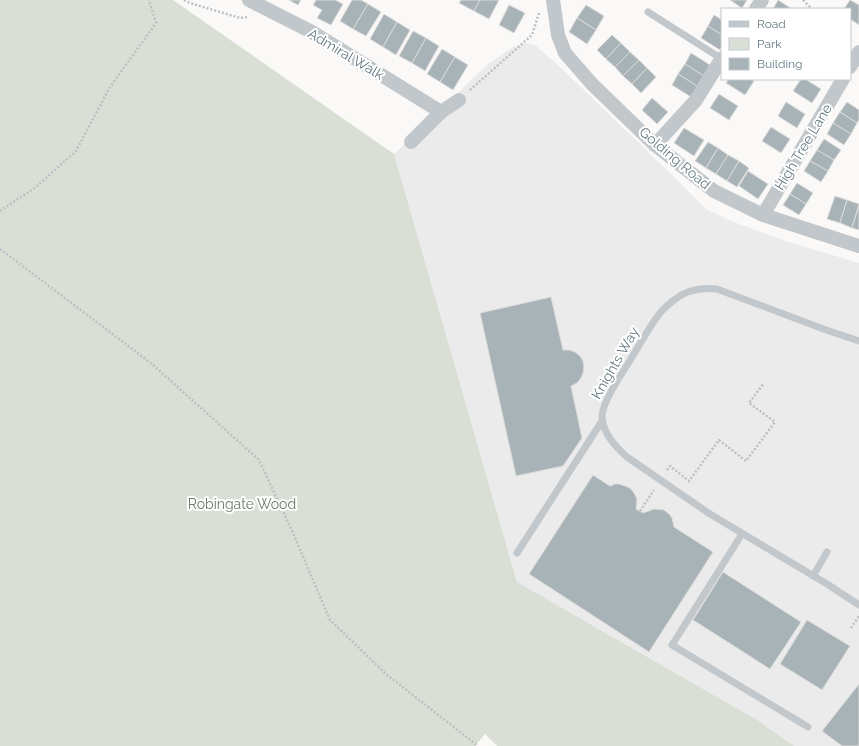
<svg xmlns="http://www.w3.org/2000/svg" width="859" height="746" font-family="Raleway,sans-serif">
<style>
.built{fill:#ebebeb}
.green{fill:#dadfd6}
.building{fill:#a7b3b7;stroke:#dcdbda}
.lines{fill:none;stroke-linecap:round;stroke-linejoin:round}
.path{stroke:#bbc0c2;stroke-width:2.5;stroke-dasharray:2 2;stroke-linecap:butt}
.service{stroke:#c1c7ca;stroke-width:7}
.minor{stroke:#c1c7ca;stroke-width:14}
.labels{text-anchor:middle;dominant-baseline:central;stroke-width:4;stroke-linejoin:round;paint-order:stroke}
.street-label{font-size:14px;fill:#647a83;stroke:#fff}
.park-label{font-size:14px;fill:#6b7a63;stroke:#fff}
</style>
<rect width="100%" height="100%" fill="#faf9f7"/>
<polygon class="built" points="525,43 535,45 558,65 669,172 706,209 729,220 755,230 789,242 859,263 859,746 794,746 759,721 517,582 394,154 487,65 511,48"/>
<polygon class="green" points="0,0 173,0 394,154 517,582 759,721 794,746 497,746 485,734 475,746 0,746"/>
<g class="building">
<polygon points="289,0 301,0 298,5"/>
<polygon points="316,0 335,0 343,4 331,25 317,18 322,10 313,5"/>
<polygon points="352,0 361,0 368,4 353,29 340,21"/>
<polygon points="461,0 480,0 474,11 459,3"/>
<polygon points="480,0 499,0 489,19 474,11"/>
<polygon points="730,0 747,0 742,8"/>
<polygon points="778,0 792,9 773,9"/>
<polygon points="850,0 859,5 859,25 850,19 850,9 844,9"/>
<polygon points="368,4 381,12 366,36 353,29"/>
<polygon points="509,5 525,13 514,33 499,25"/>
<polygon points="586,5 604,16 596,30 577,18"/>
<polygon points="384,14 397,22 383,47 370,39"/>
<polygon points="714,15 722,20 722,35 708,26"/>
<polygon points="577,18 596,30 587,44 569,32"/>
<polygon points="397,22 410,30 396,55 383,47"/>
<polygon points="708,26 722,35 722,46 720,50 701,38"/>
<polygon points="413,31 426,38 412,63 399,56"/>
<polygon points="612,35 621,43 606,59 597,50"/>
<polygon points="426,38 439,46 425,71 412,63"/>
<polygon points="621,43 630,52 615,67 606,59"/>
<polygon points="442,49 455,57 440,82 427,74"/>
<polygon points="630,52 639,60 623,76 615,67"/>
<polygon points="691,53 710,65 704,76 685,64"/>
<polygon points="455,57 468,65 453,90 440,82"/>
<polygon points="639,60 647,68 632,84 623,76"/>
<polygon points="685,64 704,76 697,86 678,74"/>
<polygon points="647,68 656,77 641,93 632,84"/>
<polygon points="678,74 697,86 691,97 672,85"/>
<polygon points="729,79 751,79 754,81 745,95 726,83"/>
<polygon points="801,79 805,79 821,89 812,103 793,91"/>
<polygon points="719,94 738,106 729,120 710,108"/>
<polygon points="652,98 668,112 657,124 642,110"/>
<polygon points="786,102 805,114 797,128 778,116"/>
<polygon points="847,102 859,110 859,120 857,123 840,112"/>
<polygon points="840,112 857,123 851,134 833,123"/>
<polygon points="833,123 851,134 844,145 827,134"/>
<polygon points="771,127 790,139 781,153 762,141"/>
<polygon points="684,128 704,140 694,156 674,143"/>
<polygon points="824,139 841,150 834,160 817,150"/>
<polygon points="708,142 718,148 706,168 695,161"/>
<polygon points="718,148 728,155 716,174 706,168"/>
<polygon points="817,150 834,160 828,171 810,161"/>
<polygon points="728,155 739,161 727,181 716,174"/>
<polygon points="739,161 749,168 737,187 727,181"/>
<polygon points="810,161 828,171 821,182 804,171"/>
<polygon points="748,171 768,184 758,199 739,186"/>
<polygon points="797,183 813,193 806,204 790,194"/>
<polygon points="790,194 806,204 799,215 783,205"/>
<polygon points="835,196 847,200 840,223 827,219"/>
<polygon points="847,200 859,204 852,228 840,223"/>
<polygon points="859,205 859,230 852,228"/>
<polygon points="551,297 563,350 569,350 575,352 580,356 583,361 584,367 583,373 581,378 577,383 571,386 582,438 563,466 516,476 480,313"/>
<polygon points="593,475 610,486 615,484 619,484 628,487 632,490 635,495 637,499 636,509 643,513 654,509 664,510 669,514 672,518 674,527 713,552 649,652 529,574"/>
<polygon points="723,572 801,622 770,669 693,620"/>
<polygon points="807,620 850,646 822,690 780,664"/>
<polygon points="859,684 859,746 842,746 822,731"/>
</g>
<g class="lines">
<g class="path">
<polyline points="184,0 190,3 240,18 248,17"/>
<polyline points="803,0 812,9"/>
<polyline points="470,90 532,35 539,13"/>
<polyline points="0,211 36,187 76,151 110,87 156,23 149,0"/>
<polyline points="0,249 152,364 259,460 293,533 330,620 386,674 478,746"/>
<polyline points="667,470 670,466 689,481 719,440 746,461 775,422 749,403 764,383"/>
<polyline points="640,511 654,490"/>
<polyline points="851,628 859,616"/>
</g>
<g class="service">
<polyline points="648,12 722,59"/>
<path d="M859,341L829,331L717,289C701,287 686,290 674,300C669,304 664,308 660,313C650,326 641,342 632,357C624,371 602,401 602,417C603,434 616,447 627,457L710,514L827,584L859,605"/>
<polyline points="742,534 672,645 808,727"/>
<polyline points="517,553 602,421"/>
<polyline points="813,576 827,552"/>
</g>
<g class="minor">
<polyline points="249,0 312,32 441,112 459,100"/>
<polyline points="553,0 558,35 565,53 592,84 655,145 714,191 763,215 859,246"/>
<polyline points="756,9 762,0"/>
<polyline points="850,67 859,52"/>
<polyline points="411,142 441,112"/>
<polyline points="655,145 696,100 722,58"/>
<polyline points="763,215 843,79"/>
</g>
</g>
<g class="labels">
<g class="street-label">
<text transform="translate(346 54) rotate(31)">Admiral Walk</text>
<text transform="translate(803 147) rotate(-59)">High Tree Lane</text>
<text transform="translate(675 158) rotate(40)">Golding Road</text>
<text transform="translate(615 363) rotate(-60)">Knights Way</text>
</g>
<g class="park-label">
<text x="242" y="504">Robingate Wood</text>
</g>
</g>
<rect x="721" y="8" width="130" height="72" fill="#ffffff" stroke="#c1cacd"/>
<rect x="729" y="21" width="20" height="6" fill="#c1c7ca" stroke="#c1cacd"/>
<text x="757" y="28" font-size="12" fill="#647a83">Road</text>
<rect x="729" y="38" width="20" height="12" fill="#dadfd6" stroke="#c1cacd"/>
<text x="757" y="48" font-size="12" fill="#647a83">Park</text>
<rect x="729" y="58" width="20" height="12" fill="#a7b3b7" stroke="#c1cacd"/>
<text x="757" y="68" font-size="12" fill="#647a83">Building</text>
</svg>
